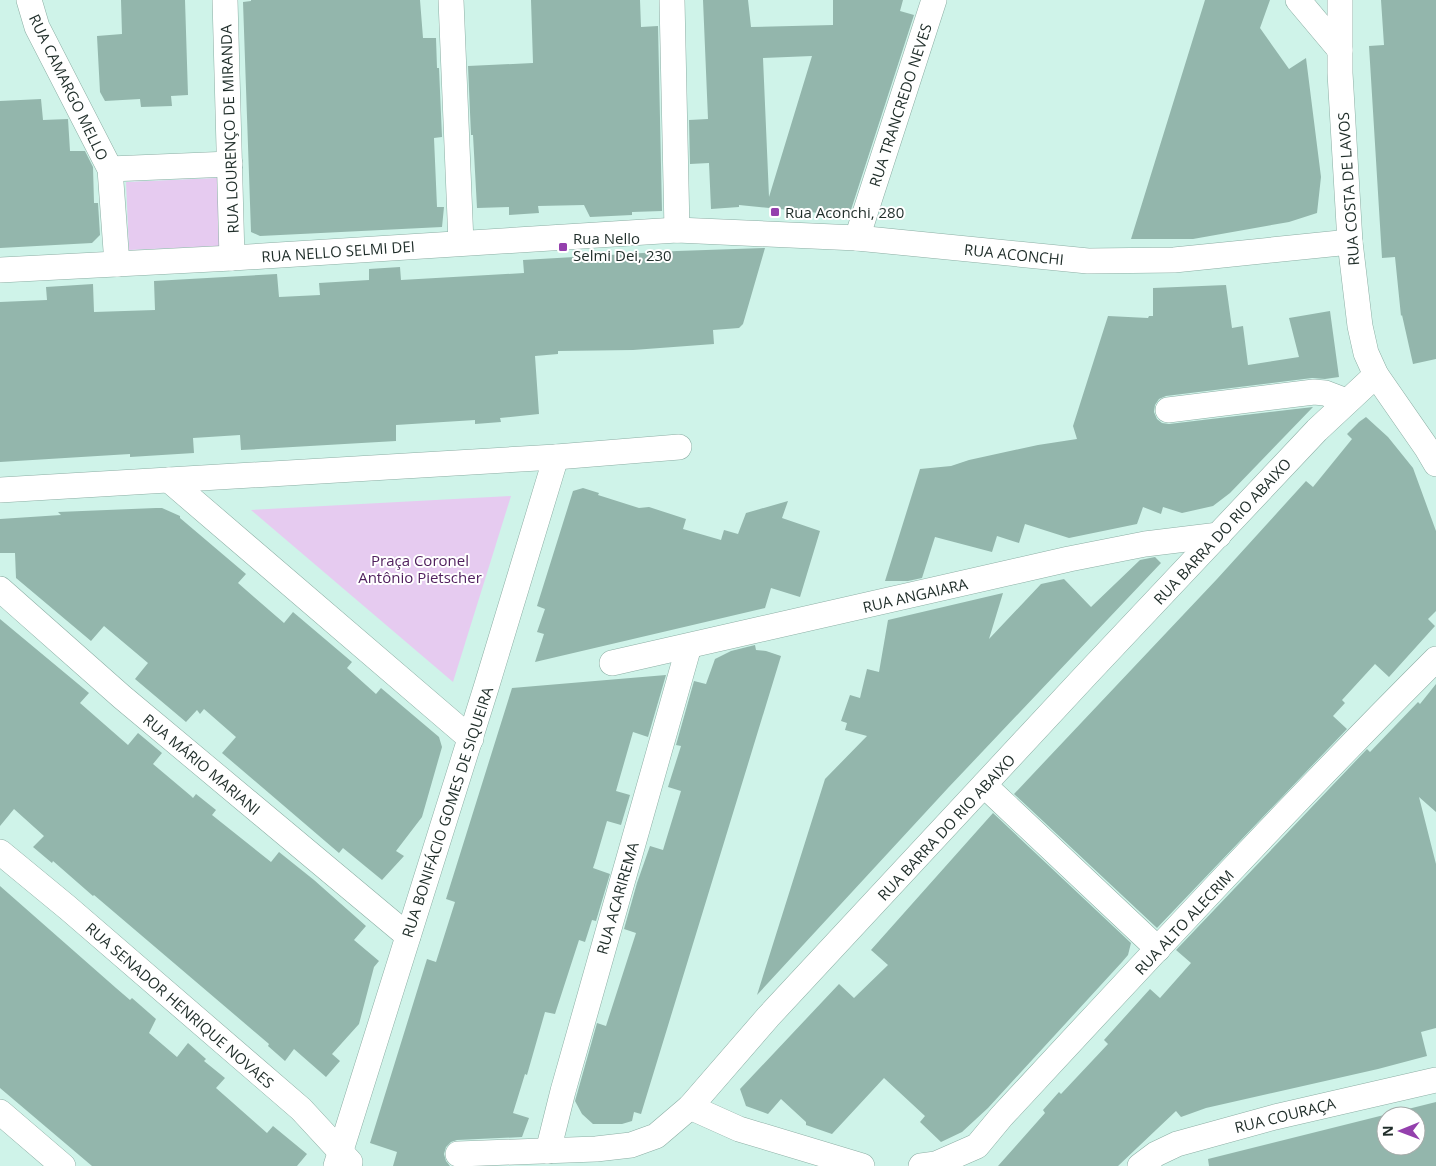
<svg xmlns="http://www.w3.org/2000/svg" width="1436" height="1166" font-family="'Open Sans',sans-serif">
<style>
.green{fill:#e6cbf0}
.building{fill:#93b6ac;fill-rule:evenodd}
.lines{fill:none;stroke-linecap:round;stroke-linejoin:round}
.minor-casing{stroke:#8caea4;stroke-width:26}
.minor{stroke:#fff;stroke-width:25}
.poi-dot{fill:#9440ad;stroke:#fff;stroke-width:2}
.labels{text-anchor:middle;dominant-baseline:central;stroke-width:4;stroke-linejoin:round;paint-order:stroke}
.street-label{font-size:15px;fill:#1f2d29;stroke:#fff}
.poi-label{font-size:15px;fill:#1f2d29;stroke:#fff;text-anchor:start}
.park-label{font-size:15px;fill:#4f1f5d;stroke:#fff}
</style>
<rect width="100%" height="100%" fill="#cff3e9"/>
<g class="green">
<polygon points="217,178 220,246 129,250 126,182"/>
<polygon points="511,496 453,682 251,510"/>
</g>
<g class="building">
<polygon points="121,0 185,0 188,95 171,96 172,106 141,107 140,99 105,101 100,92 97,36 122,34"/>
<polygon points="251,0 420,0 423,38 436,38 437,68 439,68 442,137 434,138 437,207 444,207 442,227 260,236 251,232 243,2 251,1"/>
<polygon points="531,0 640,0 641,27 658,26 662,211 632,212 632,215 590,217 584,205 538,206 539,213 509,215 509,207 477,208 473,135 471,135 468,66 533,63"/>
<path d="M703,0H748L751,27L833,25V0H903L900,11L914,15L849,216L739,205V207L711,209L709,163L690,164L689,120L708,119ZM812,56L769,197L763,58Z"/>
<polygon points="1205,0 1270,0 1260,28 1289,69 1306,58 1321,177 1317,213 1289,222 1193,239 1131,239"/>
<polygon points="1381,0 1436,0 1436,359 1413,364 1402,315 1401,316 1395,257 1382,258 1369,46 1384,45"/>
<polygon points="41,99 43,120 68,119 70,151 85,151 93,167 94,203 98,203 100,235 92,243 0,248 0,101"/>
<polygon points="765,248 743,324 739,328 713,330 714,344 633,350 558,351 558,354 535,356 539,414 500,418 501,422 475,424 475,420 396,425 396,441 241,450 240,435 193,438 194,453 130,457 130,454 0,462 0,302 47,300 46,287 93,284 94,312 155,310 154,281 277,274 279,297 320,295 319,283 369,280 369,269 400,267 401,280 524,273 523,260 677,251"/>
<polygon points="1226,285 1232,328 1243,326 1248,365 1299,357 1289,318 1330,311 1339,377 1325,379 1312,378 1166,396 1159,399 1155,405 1154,412 1157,419 1162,423 1169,424 1313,407 1230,493 1213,506 1182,513 1163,507 1161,514 1143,507 1137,524 1069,538 1025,524 1019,543 997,536 992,552 935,537 922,578 908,581 885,581 920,469 951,466 969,460 1038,445 1077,439 1073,426 1108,316 1148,318 1149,316 1153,316 1153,288"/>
<polygon points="1366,417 1388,437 1413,468 1436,531 1436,611 1428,619 1435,626 1389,677 1375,664 1342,700 1345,703 1333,716 1347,729 1157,928 1014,794 1217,579 1306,481 1313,487 1352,439 1347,434 1359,422"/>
<polygon points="583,488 599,493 598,495 639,508 649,507 686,519 683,529 721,540 724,530 738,534 746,513 788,501 782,518 820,531 800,597 771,588 765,608 535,662 544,634 537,632 545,609 537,606 573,491"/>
<polygon points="156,508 162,508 180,516 180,518 246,574 238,583 284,623 293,612 352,662 347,668 376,694 381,688 439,737 442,747 422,817 396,851 404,856 382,880 343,848 339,853 222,753 236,737 204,709 200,714 197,710 186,722 135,679 148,663 104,626 91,641 16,578 15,553 0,553 0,519 61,515 58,512"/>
<polygon points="1155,557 1161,563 948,788 757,995 825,779 867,736 845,730 847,723 841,721 850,695 860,698 867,669 879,672 888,620 1003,593 989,639 1041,584 1064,579 1091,607 1140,560"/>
<polygon points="0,619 89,693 80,703 128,745 138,733 162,753 153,764 191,796 193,798 196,794 216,810 212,815 271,862 279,852 314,880 366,926 354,940 379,961 374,967 359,1024 332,1054 340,1061 326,1077 294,1049 285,1061 268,1046 269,1044 94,895 93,896 53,861 52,863 33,847 44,836 14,809 0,826"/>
<polygon points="755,645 756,650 766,651 781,656 641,1114 634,1112 632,1121 622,1124 593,1124 582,1114 575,1101 597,1023 606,1026 636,933 624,929 637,883 650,846 663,850 681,791 668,787 681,746 676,745 694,681 706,684 715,659 731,651"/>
<polygon points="666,675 648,737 633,732 616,791 630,795 621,825 607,821 595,862 593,868 610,874 596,921 592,920 585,942 579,940 555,1014 545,1012 527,1075 525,1074 513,1113 529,1118 522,1137 457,1140 451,1142 446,1147 444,1154 446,1161 450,1166 393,1166 397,1152 370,1143 427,959 436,962 455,902 446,899 512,688"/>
<polygon points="1436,684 1436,812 1419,797 1436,864 1436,1028 1421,1032 1427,1056 1378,1069 1206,1108 1181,1117 1176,1111 1118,1166 998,1166 1045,1113 1043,1110 1059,1092 1061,1094 1108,1044 1104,1040 1150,989 1160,998 1191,963 1176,950 1367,749 1370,752 1418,702 1420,704"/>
<polygon points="993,813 1131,943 1128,955 1122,962 988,1108 962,1132 941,1142 920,1122 925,1116 884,1078 832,1134 806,1125 806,1122 781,1099 768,1114 746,1106 740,1089 839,984 854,998 888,965 871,950"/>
<polygon points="0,886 116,988 130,1000 132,998 156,1019 149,1033 177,1057 188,1043 206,1059 204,1061 225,1078 216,1088 267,1133 273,1126 307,1154 297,1166 92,1166 0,1088"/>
<path d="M1436,1102V1166H1209L1208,1159ZM1386,1116H1416V1146H1386Z"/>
</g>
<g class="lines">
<defs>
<g id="minor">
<polyline points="29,0 37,27 110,169 117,264"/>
<polyline points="225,0 232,258"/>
<polyline points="451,0 461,243"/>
<polyline points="672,0 677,230"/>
<polyline points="1298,0 1340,50"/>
<polyline points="1340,0 1340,73 1350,242 1360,326 1366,353 1376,375 1426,447 1436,464"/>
<polyline points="110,169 230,164"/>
<polyline points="857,238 934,0"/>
<polyline points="0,270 232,258 677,230 857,238 1088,261 1174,260 1350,242"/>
<polyline points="1168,410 1314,392 1325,393 1346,401"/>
<polyline points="169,480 471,739"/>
<polyline points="0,490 556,457 679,447"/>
<polyline points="0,589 122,697 408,936"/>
<polyline points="612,663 1069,559 1145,544 1219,535"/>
<polyline points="984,785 1158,949"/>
<polyline points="0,852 68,908 301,1109 350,1162"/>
<polyline points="690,1107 739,1129 862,1166"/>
<polyline points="0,1112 63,1166"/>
<polyline points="548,1151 563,1091 689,646"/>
<polyline points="458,1154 596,1149 631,1145 656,1136 690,1107 768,1017 1087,674 1317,430 1376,375"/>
<polyline points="336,1166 486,688 556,457"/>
<path d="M921,1166L936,1164L977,1146L1001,1117C1144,963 1287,808 1436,659"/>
<polyline points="1140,1166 1156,1154 1177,1144 1275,1117 1436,1080"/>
</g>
</defs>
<use href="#minor" class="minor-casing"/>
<use href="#minor" class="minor"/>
</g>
<g class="poi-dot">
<rect x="770" y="207" width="10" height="10" rx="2.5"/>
<rect x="558" y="242" width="10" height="10" rx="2.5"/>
</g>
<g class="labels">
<g class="street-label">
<text transform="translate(69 87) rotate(64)">RUA CAMARGO MELLO</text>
<text transform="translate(900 105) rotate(-72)">RUA TRANCREDO NEVES</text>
<text transform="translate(229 129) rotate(-92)">RUA LOURENÇO DE MIRANDA</text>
<text transform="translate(1348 189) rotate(-94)">RUA COSTA DE LAVOS</text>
<text transform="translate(338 251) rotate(-4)">RUA NELLO SELMI DEI</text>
<text transform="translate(1014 254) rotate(6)">RUA ACONCHI</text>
<text transform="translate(1222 531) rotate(-47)">RUA BARRA DO RIO ABAIXO</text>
<text transform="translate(915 595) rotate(-13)">RUA ANGAIARA</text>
<text transform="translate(202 764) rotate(40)">RUA MÁRIO MARIANI</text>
<text transform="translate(447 812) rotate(-72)">RUA BONIFÁCIO GOMES DE SIQUEIRA</text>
<text transform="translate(946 827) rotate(-47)">RUA BARRA DO RIO ABAIXO</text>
<text transform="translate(617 898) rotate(-74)">RUA ACARIREMA</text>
<text transform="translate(1184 922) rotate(-47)">RUA ALTO ALECRIM</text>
<text transform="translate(180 1005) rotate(41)">RUA SENADOR HENRIQUE NOVAES</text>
<text transform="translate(1285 1115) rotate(-14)">RUA COURAÇA</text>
</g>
<g class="poi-label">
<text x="785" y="212">Rua Aconchi, 280</text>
<text x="573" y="238">Rua Nello<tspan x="573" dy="17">Selmi Dei, 230</tspan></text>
</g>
<g class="park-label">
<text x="420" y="560">Praça Coronel<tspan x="420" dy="17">Antônio Pietscher</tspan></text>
</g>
</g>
<g transform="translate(1401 1131) rotate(269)"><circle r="24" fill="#ffffff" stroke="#a5aba9"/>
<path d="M0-4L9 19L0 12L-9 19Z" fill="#9440ad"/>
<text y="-8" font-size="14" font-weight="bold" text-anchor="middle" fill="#1f2d29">N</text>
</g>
</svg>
